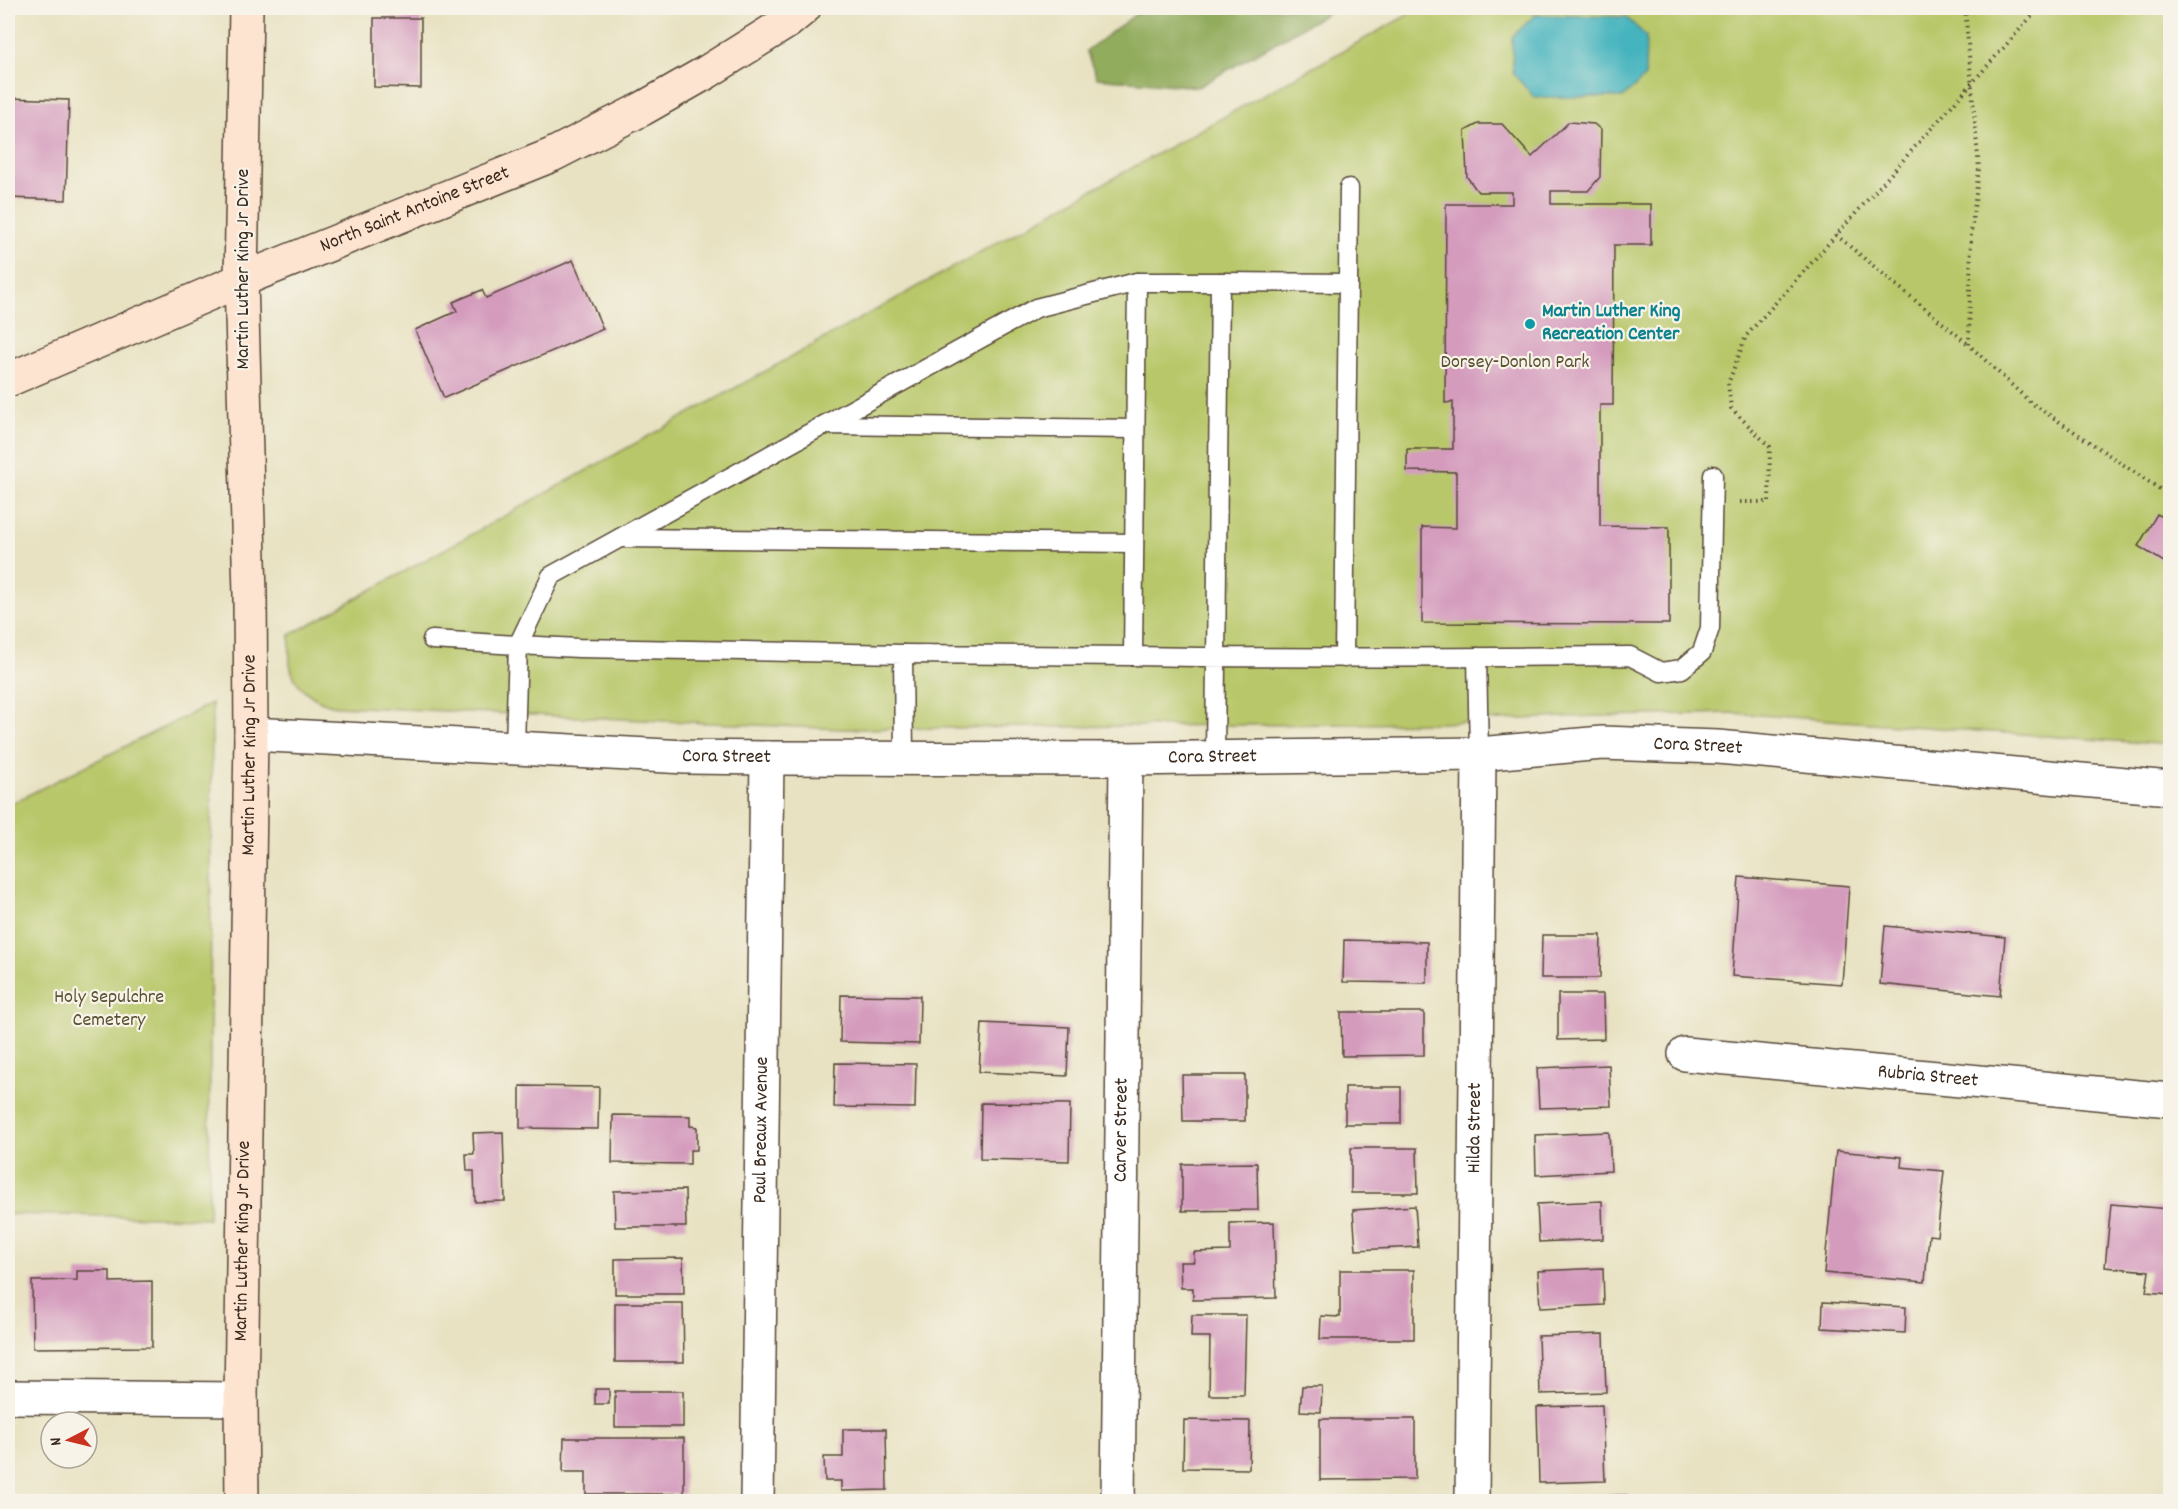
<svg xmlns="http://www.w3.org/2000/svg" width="2178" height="1509" font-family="Dekko,sans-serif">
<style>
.green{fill:#b8c769;stroke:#7a7844;stroke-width:1.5}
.forest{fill:#92ac5d;stroke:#666b3e;stroke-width:1.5}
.water{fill:#45b4be;stroke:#406f6e;stroke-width:1.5}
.building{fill:#d49bbd}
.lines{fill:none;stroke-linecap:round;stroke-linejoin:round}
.lane-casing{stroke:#554637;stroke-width:21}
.street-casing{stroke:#554637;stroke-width:36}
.secondary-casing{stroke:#554637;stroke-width:36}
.path{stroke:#554637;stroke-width:4;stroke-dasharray:1.5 4.5;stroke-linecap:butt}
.lane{stroke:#fff;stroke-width:18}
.street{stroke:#fff;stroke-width:33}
.secondary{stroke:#fde4d1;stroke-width:33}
.culture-dot{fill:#0f9aa8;stroke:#f7f3e8;stroke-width:2}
.labels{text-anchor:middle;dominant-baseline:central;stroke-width:4.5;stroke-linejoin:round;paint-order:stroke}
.street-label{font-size:20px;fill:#3b2a1e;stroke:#f7f3e8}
.culture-label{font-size:20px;font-weight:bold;fill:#0d838f;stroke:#f7f3e8;text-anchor:start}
.park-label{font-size:20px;fill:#5a5131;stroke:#f7f3e8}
</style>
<rect width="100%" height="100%" fill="#f7f3e8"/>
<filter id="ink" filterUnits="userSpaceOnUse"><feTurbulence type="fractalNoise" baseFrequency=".0167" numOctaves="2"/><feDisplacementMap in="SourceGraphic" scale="12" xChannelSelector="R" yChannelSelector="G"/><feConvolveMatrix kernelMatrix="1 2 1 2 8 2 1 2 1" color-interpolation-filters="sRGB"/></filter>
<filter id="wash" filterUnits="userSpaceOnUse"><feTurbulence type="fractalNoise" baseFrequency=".008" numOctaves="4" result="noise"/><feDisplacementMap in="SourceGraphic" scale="24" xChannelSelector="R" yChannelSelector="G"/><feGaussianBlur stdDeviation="1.35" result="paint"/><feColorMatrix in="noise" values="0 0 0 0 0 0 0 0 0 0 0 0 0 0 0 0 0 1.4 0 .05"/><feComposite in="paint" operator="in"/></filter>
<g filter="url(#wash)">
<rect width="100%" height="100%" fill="#e8e2c2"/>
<g class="green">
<path d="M1420,8H2170V745L1733,713L1565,717L1441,723L841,729L337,706C315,702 293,687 290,664C289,654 290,644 290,635Z"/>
<polygon points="212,703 209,1218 8,1214 8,805"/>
</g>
<polygon class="forest" points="1144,8 1336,8 1198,87 1097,78 1086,51"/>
<polygon class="water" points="1535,15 1626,17 1646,36 1645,77 1624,97 1534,97 1513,73 1512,37"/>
<g id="blocks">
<g class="building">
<polygon points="374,18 421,18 421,88 374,87"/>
<polygon points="8,98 69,100 66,200 8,198"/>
<polygon points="1569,122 1594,124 1601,130 1600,177 1588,191 1551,191 1551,204 1651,204 1651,245 1614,245 1613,405 1600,405 1600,526 1669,527 1669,624 1422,623 1422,527 1456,528 1456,472 1407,471 1407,449 1453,449 1453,402 1445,403 1446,204 1512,204 1512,192 1478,192 1467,177 1465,131 1478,124 1502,124 1532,157"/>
<polygon points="573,260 603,329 444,398 415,330 457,311 453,302 482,290 486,298"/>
<polygon points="2157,514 2170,522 2170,557 2167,564 2138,546"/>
<polygon points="1739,877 1849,886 1842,984 1732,976"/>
<polygon points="1885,926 2005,937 2000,996 1880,984"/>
<polygon points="1542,935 1601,935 1600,978 1541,978"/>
<polygon points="1344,940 1427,942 1427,983 1343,982"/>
<polygon points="1558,994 1603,994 1604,1039 1558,1040"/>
<polygon points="841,995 920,996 919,1044 840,1042"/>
<polygon points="1341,1012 1424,1012 1424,1055 1342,1056"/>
<polygon points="982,1023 1069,1027 1067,1076 979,1072"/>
<polygon points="835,1063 916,1064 915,1108 834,1107"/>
<polygon points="1609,1065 1611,1106 1539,1108 1537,1068"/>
<polygon points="1182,1075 1245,1075 1245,1121 1183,1121"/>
<polygon points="520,1086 599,1087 598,1129 520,1128"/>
<rect x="1345" y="1087" width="56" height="37"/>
<polygon points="981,1103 1070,1104 1069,1161 980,1159"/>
<polygon points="613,1115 690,1116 690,1126 697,1127 697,1150 690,1150 690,1164 612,1163"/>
<polygon points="503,1132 505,1201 475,1202 474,1171 467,1171 466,1154 474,1154 473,1133"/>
<polygon points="1609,1132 1611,1171 1536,1175 1535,1135"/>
<polygon points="1351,1148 1417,1148 1418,1193 1351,1193"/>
<polygon points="1836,1151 1902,1157 1901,1167 1944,1171 1937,1236 1929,1235 1925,1282 1824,1273"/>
<polygon points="1257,1163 1258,1210 1182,1211 1182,1164"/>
<polygon points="685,1190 686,1227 615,1227 614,1191"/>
<polygon points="1602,1201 1603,1239 1539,1242 1537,1204"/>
<polygon points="2111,1204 2170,1209 2170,1294 2146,1292 2149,1271 2105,1267"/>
<polygon points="1415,1206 1418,1247 1356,1250 1353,1210"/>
<polygon points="1274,1222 1276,1298 1193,1300 1193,1288 1181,1288 1180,1262 1194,1262 1194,1252 1230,1251 1230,1223"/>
<polygon points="683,1258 684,1294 615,1294 615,1259"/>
<polygon points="1603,1268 1604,1305 1540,1308 1538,1271"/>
<polygon points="1340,1270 1414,1270 1414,1339 1320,1339 1321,1316 1340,1317"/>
<polygon points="77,1271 110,1271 110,1282 152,1281 152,1347 33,1348 32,1281 77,1280"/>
<polygon points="1823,1302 1906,1307 1905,1333 1822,1328"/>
<polygon points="615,1303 683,1303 684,1362 615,1362"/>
<polygon points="1192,1315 1246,1315 1244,1395 1209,1395 1210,1337 1191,1337"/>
<polygon points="1604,1334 1606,1392 1540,1394 1538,1336"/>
<polygon points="1302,1386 1322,1386 1321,1412 1300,1411"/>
<rect x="595" y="1389" width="14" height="15"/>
<rect x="615" y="1391" width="68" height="36"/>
<polygon points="1602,1405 1605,1481 1539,1483 1537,1407"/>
<polygon points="1320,1419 1415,1419 1415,1479 1320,1480"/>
<polygon points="1184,1420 1250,1421 1249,1469 1183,1468"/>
<polygon points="843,1429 886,1429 887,1490 841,1491 841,1481 825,1481 824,1457 843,1457"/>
<polygon points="564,1438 684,1438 684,1494 586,1494 586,1472 563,1472"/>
<polygon points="1627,1495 1627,1502 1541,1502 1541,1497"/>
<rect x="882" y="1497" width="26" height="5"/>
</g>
</g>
</g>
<g filter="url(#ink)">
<use href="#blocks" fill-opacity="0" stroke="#554637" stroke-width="1.5"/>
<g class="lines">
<defs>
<g id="lane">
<polyline points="1220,282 1348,283"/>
<polyline points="824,425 1135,429"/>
<polyline points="620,538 1134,543"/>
<polyline points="432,640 518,645 551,576 1036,308 1137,282"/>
<polyline points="903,654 1133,656"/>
<polyline points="1477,657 1479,754"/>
<polyline points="1344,658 1349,188"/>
<polyline points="515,746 518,645 579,648 903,654 904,758"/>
<path d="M1215,757L1220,282H1137L1133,656C1298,659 1464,657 1630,656L1661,672L1682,669L1702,652L1710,628L1713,475"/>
</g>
<g id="street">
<path id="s1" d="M251,734L686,757L767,758L1126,759L1479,754L1602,743L1718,747L2170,788"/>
<path id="s2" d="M1685,1054L2170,1100"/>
<polyline points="8,1397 241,1399"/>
<path id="s3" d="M757,1502L767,758"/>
<path id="s4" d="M1118,1502L1126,759"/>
<path id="s5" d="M1472,1502L1479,754"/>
</g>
<g id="secondary">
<path id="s6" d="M8,380L241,280L552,155L642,109L707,72L787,22L804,8"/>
<path id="s7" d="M242,1502L241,1399L251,734L250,594L241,280L246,8"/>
</g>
</defs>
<use href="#lane" class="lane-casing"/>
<use href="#street" class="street-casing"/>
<use href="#secondary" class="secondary-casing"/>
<g class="path">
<polyline points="1965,8 1979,169 1971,233 1969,345 2030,402 2170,496"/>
<polyline points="1836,235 1968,344"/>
<polyline points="1740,502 1769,502 1770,447 1731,408 1728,384 1746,336 2039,8"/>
</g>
<use href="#lane" class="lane"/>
<use href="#street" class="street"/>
<use href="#secondary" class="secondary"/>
</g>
</g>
<circle class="culture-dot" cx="1530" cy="324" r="6"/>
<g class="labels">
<g class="street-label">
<text stroke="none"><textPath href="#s6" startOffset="441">North Saint Antoine Street</textPath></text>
<text transform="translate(244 269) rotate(-90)">Martin Luther King Jr Drive</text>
<text stroke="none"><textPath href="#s1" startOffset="1448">Cora Street</textPath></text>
<text stroke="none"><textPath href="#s7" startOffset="747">Martin Luther King Jr Drive</textPath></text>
<text stroke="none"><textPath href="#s1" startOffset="476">Cora Street</textPath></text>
<text stroke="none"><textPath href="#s1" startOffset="962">Cora Street</textPath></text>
<text stroke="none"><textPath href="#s2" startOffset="244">Rubria Street</textPath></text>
<text stroke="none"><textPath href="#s5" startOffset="374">Hilda Street</textPath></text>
<text stroke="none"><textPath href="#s3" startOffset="372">Paul Breaux Avenue</textPath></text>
<text stroke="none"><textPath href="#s4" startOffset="372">Carver Street</textPath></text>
<text stroke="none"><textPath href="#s7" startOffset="261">Martin Luther King Jr Drive</textPath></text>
</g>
<g class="culture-label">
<text x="1542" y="312">Martin Luther King<tspan x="1542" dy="23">Recreation Center</tspan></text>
</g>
<g class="park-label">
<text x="1515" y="363">Dorsey-Donlon Park</text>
<text x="109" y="998">Holy Sepulchre<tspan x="109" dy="23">Cemetery</tspan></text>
</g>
</g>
<rect width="2178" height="1509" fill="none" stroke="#f7f3e8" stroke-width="30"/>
<g transform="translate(69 1440) rotate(263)"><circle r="28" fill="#f7f3e8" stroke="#aca397" stroke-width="1.5"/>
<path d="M0-4.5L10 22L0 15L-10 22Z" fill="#c8321e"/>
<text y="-9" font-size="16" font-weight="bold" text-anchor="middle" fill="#3b2a1e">N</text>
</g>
</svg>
